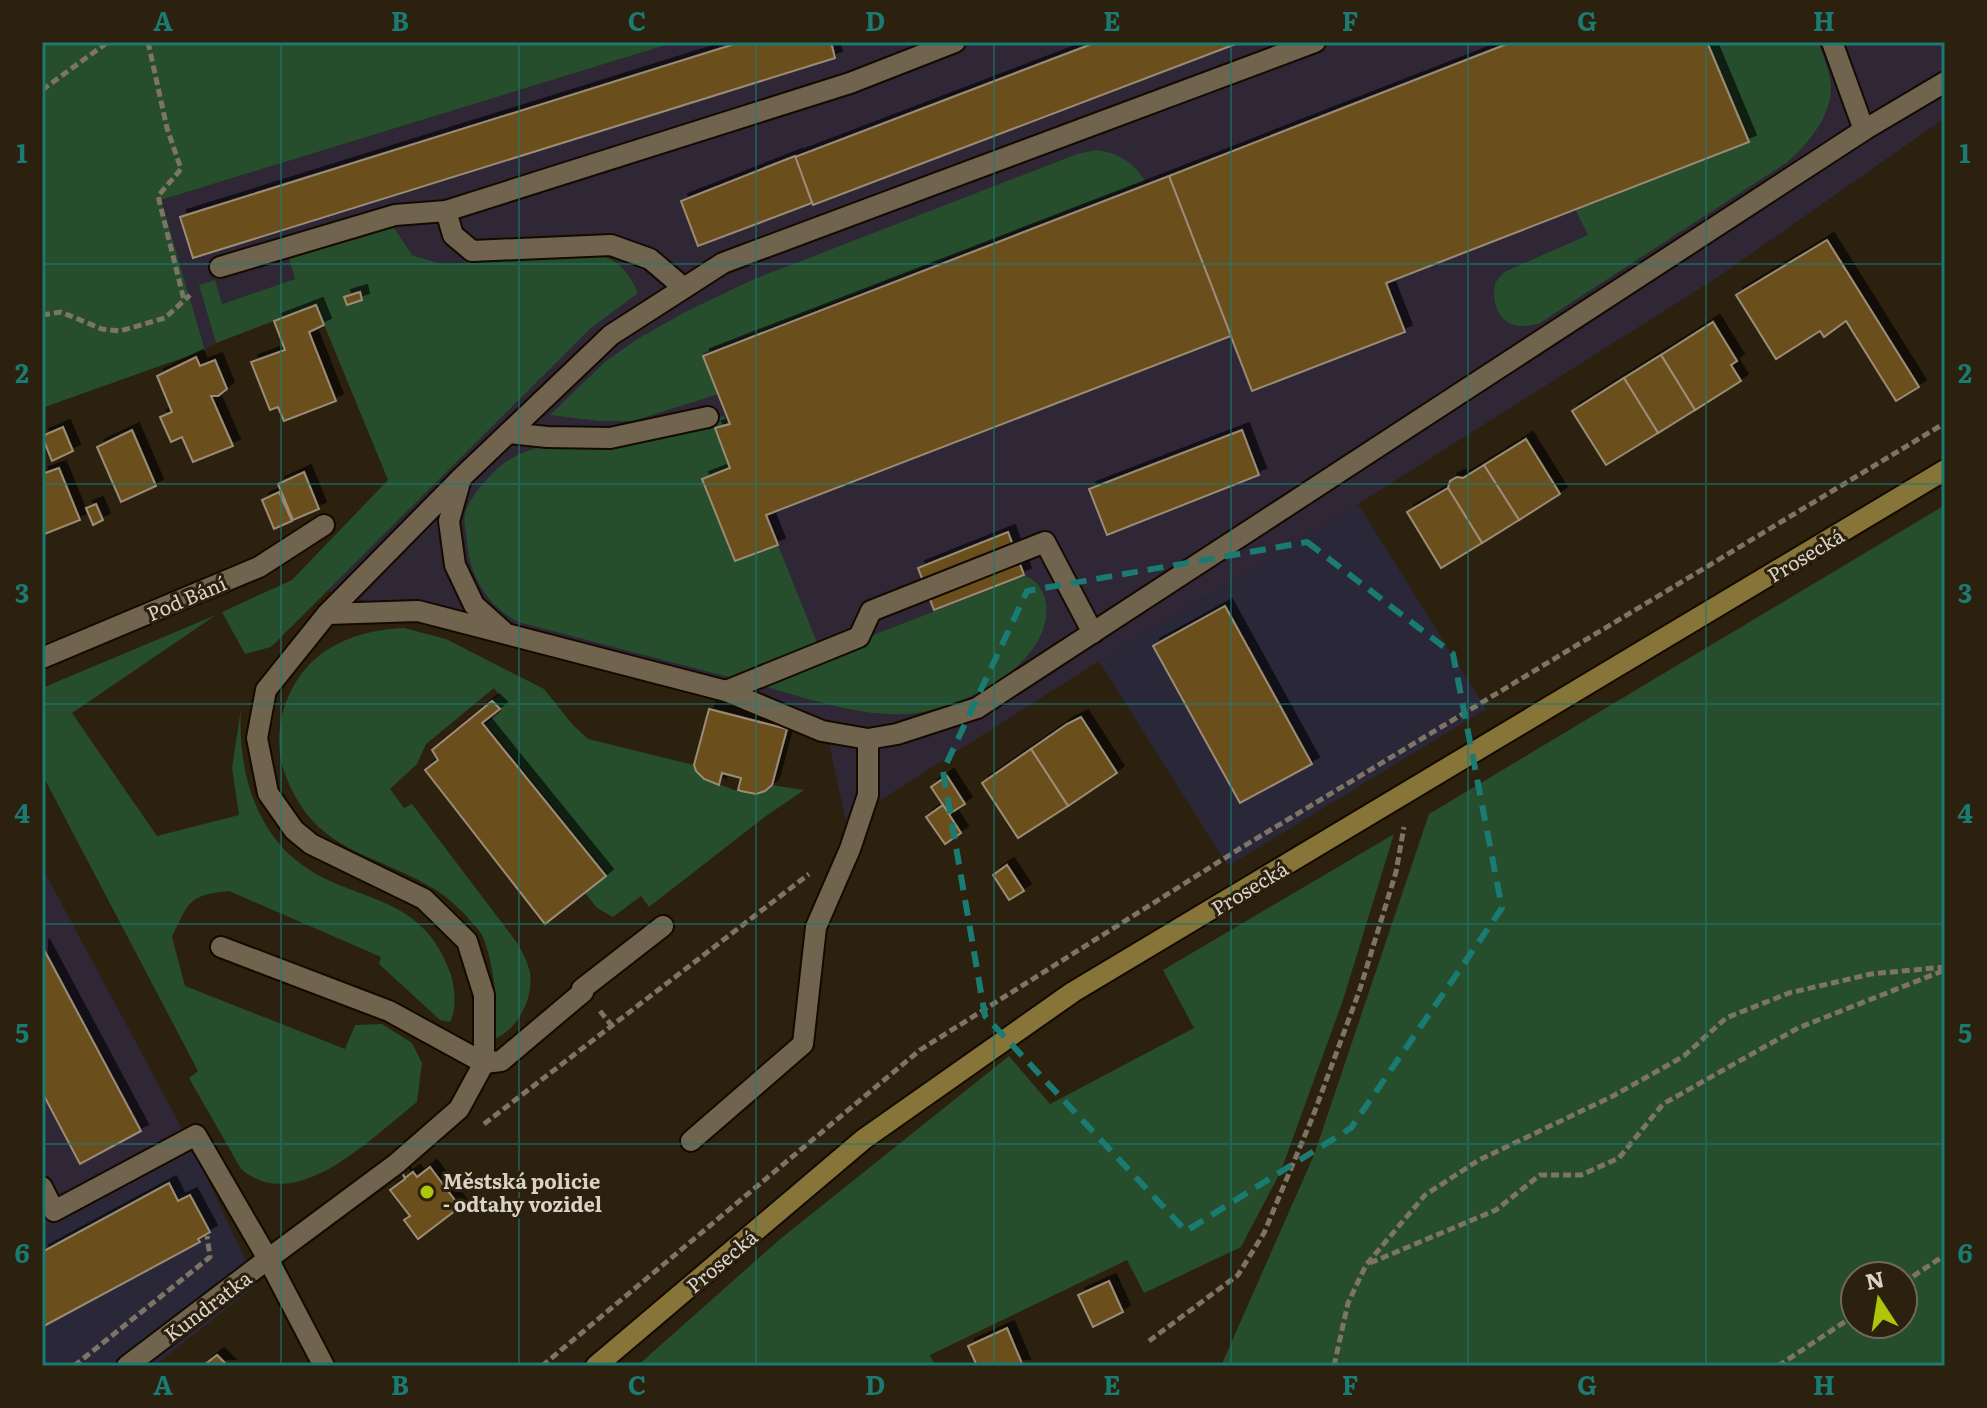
<svg xmlns="http://www.w3.org/2000/svg" width="1987" height="1408" font-family="Literata,serif">
<style>
.commercial{fill:#2a2838}
.industrial{fill:#2f2636}
.green{fill:#264d2c;fill-rule:evenodd}
.building{fill:#6b4f1d;stroke:#9a8c76;stroke-width:2;filter:url(#shadow)}
.lines{fill:none;stroke-linecap:round;stroke-linejoin:round}
.lane-casing{stroke:#140a00;stroke-width:24}
.street-casing{stroke:#140a00;stroke-width:24}
.secondary-casing{stroke:#140a00;stroke-width:24}
.path{stroke:#7e7465;stroke-width:5;stroke-dasharray:8 4;stroke-linecap:butt}
.lane{stroke:#71644f;stroke-width:20}
.street{stroke:#71644f;stroke-width:20}
.secondary{stroke:#877439;stroke-width:20}
.marked{fill:none;stroke:#197b72;stroke-width:6;stroke-dasharray:16 10;stroke-linejoin:round}
.grid{fill:none;stroke:#197b72;stroke-width:2;stroke-opacity:0.55}
.poi-dot{fill:#aec509;stroke:#2c210e;stroke-width:3}
.labels{text-anchor:middle;dominant-baseline:central;stroke-width:6;stroke-linejoin:round;paint-order:stroke}
.street-label{font-size:20px;fill:#dad2c7;stroke:#2c210e}
.poi-label{font-size:20px;font-weight:bold;fill:#dad2c7;stroke:#2c210e;text-anchor:start}
.neatline{fill:none;stroke:#197b72;stroke-width:3}
.grid-label{font-size:26px;text-anchor:middle;font-weight:bold;fill:#197b72}
</style>
<defs>
<filter id="shadow"><feDropShadow dx="7" dy="-7" stdDeviation="0" flood-color="#0009"/></filter>
</defs>
<rect width="100%" height="100%" fill="#2c210e"/>
<g class="commercial">
<polygon points="1358,504 1486,709 1228,866 1099,661"/>
<polygon points="195,1153 257,1284 154,1366 42,1366 42,1233"/>
</g>
<g class="industrial">
<polygon points="676,42 1945,42 1945,118 1718,277 1358,504 1099,661 846,822 824,720 327,591 591,328 633,282 624,268 611,257 596,255 442,264 412,255 391,223 288,257 295,279 221,304 215,281 200,285 216,343 205,350 161,200"/>
<polygon points="42,867 195,1153 42,1233"/>
</g>
<g class="green">
<polygon points="42,42 676,42 161,200 205,350 42,408"/>
<path d="M1707,42H1818C1823,56 1830,71 1831,86C1832,115 1808,145 1786,163L1540,323C1508,334 1490,315 1495,283L1504,272L1588,235L1575,209L1748,142Z"/>
<path d="M1096,150C1118,152 1134,163 1145,181L703,353L718,394L715,395L633,421H599L550,415L606,361L639,338L687,311L752,280L1077,154Z"/>
<path d="M391,223L412,255L442,264L596,255C619,258 629,273 638,293L591,328L562,357L271,647L245,654L222,612L292,580L388,480L316,305L216,343L199,285L215,280L222,304L295,279L288,256Z"/>
<path d="M723,416L730,424L715,429L730,468L702,479L734,561L778,545L822,655L1025,576C1037,580 1044,591 1046,603C1054,664 958,712 907,714C857,717 807,698 759,685C679,664 598,643 518,622C489,607 470,577 467,544C467,536 463,522 465,514C467,503 480,486 488,478C528,432 587,445 641,440C668,437 697,423 723,416Z"/>
<path d="M1945,505V1366H1221L1314,1155L1429,814ZM1855,1276H1903V1324H1855Z"/>
<path d="M216,615L72,713L157,836L239,815L232,768L241,709C238,761 250,817 290,855C345,906 421,886 451,975C455,989 457,1009 450,1022L440,1020L379,964L381,957L229,891C188,895 189,902 172,937L185,986L345,1049L355,1025L382,1024L412,1043L422,1063L417,1102C373,1136 297,1217 241,1169L189,1078L198,1071L42,774V688Z"/>
<path d="M404,628L446,639L544,689L573,725L588,739L694,765L704,779L740,792L741,790C754,793 761,795 772,785L804,790L766,816L649,907L641,896L613,917L597,908L585,893L607,874L486,724L501,711L492,701L499,695L494,688L426,744L417,764L390,789L404,808L412,804L518,944C523,953 528,963 530,973C534,999 517,1031 492,1040C493,1028 496,1015 496,1003C496,988 489,944 480,932C468,917 453,901 436,890C373,851 313,854 284,771C275,745 279,713 292,689C314,646 358,630 404,628Z"/>
<polygon points="1394,834 1343,1000 1281,1171 1241,1247 1144,1293 1127,1260 930,1355 935,1366 637,1366 779,1240 1009,1056 1050,1104 1194,1028 1163,970"/>
</g>
<g class="building">
<polygon points="741,42 831,42 835,58 193,258 180,217"/>
<polygon points="1097,42 1241,42 813,205 795,157"/>
<polygon points="1512,42 1707,42 1749,142 1386,283 1405,332 1252,391 1169,176"/>
<polygon points="795,156 812,203 698,246 681,201"/>
<polygon points="1169,176 1231,336 766,515 778,545 735,561 702,479 730,468 715,428 730,424 703,356"/>
<polygon points="1827,240 1919,387 1896,401 1846,321 1824,337 1820,331 1776,359 1736,295"/>
<polygon points="360,292 362,300 347,305 344,297"/>
<polygon points="316,305 324,325 309,332 336,401 284,421 278,407 270,410 251,362 285,350 274,321"/>
<polygon points="1713,322 1737,361 1731,365 1741,381 1695,410 1661,355"/>
<polygon points="1661,355 1695,410 1658,433 1624,378"/>
<polygon points="196,357 200,366 215,360 227,389 218,396 211,396 233,446 193,462 182,437 171,442 160,417 172,412 157,376"/>
<polygon points="1624,378 1658,433 1606,465 1572,411"/>
<polygon points="63,427 73,451 52,461 42,436"/>
<polygon points="132,430 156,486 121,502 97,447"/>
<polygon points="1242,430 1259,475 1107,535 1089,489"/>
<polygon points="1526,439 1560,494 1519,520 1484,465"/>
<polygon points="1484,465 1519,520 1482,543 1448,488 1450,481 1457,477 1463,478"/>
<polygon points="59,468 80,520 42,535 42,474"/>
<polygon points="304,472 319,509 293,520 278,484"/>
<polygon points="1448,488 1482,543 1441,568 1407,512"/>
<polygon points="279,492 292,521 274,529 262,500"/>
<polygon points="96,504 103,520 93,525 86,508"/>
<polygon points="1008,532 1024,575 934,610 918,568"/>
<polygon points="1225,606 1312,764 1240,803 1153,646"/>
<polygon points="492,701 500,709 482,723 606,876 545,924 425,770 438,760 432,750"/>
<polygon points="709,709 787,729 772,785 765,791 756,794 741,791 738,790 741,778 722,773 719,785 704,779 696,771 694,765"/>
<polygon points="1081,717 1117,773 1068,806 1031,749 1067,724"/>
<polygon points="1031,749 1068,806 1018,838 982,783"/>
<polygon points="947,776 965,804 949,814 931,787"/>
<polygon points="943,805 961,833 945,844 926,817"/>
<polygon points="1007,865 1024,891 1009,900 993,875"/>
<polygon points="42,946 141,1131 80,1164 42,1092"/>
<polygon points="430,1167 460,1207 418,1239 404,1220 410,1216 390,1190 405,1179 403,1174 405,1178 413,1172 417,1177"/>
<polygon points="169,1183 178,1201 190,1195 210,1232 198,1239 200,1242 42,1327 42,1252"/>
<polygon points="1109,1281 1123,1312 1093,1327 1078,1295"/>
<polygon points="1007,1328 1023,1366 977,1366 968,1346"/>
<polygon points="217,1355 228,1366 205,1366 204,1365"/>
</g>
<g class="lines">
<defs>
<g id="lane">
<polyline points="1864,130 1945,82"/>
<polyline points="446,211 453,235 472,251 611,245 650,259 684,288"/>
<polyline points="220,267 395,215 446,211 850,83 955,42"/>
<polyline points="508,433 547,437 610,438 708,417"/>
<polyline points="460,482 449,521 455,565 474,605 503,631"/>
<polyline points="327,614 418,611 726,691 822,731 868,739 897,734 977,708 1864,130 1832,42"/>
<polyline points="726,691 859,637 871,611 1045,542 1093,633"/>
<polyline points="221,947 389,1011 484,1063 501,1061 583,992 582,989 663,926"/>
<polyline points="691,1141 803,1044 816,927 850,849 868,795 868,739"/>
<polyline points="42,1187 54,1211 196,1135 268,1259 396,1164 459,1109 484,1063 484,995 467,941 424,899 311,844 294,830 268,793 257,738 266,690 327,614 461,478 611,335 723,263 1315,42"/>
</g>
<g id="street">
<polyline points="42,658 259,567 324,525"/>
<polyline points="127,1366 268,1259 324,1366"/>
</g>
<polyline id="secondary" points="596,1366 864,1139 1073,992 1945,470"/>
</defs>
<use href="#lane" class="lane-casing"/>
<use href="#street" class="street-casing"/>
<use href="#secondary" class="secondary-casing"/>
<g class="path">
<polyline points="148,42 167,128 181,169 158,196 184,300"/>
<polyline points="42,90 108,42"/>
<polyline points="42,315 61,312 102,329 120,331 165,318 190,295"/>
<polyline points="600,1011 612,1026"/>
<polyline points="484,1124 809,874"/>
<polyline points="1370,1263 1496,1210 1540,1175 1581,1175 1619,1158 1663,1104 1798,1028 1945,970"/>
<polyline points="1903,1283 1945,1255"/>
<polyline points="1149,1341 1238,1275 1264,1233 1313,1116 1360,989 1396,872 1404,827"/>
<polyline points="74,1366 210,1257 207,1236"/>
<polyline points="542,1366 920,1050 1244,846 1945,423"/>
<polyline points="1334,1366 1348,1303 1366,1265 1425,1195 1479,1160 1613,1096 1684,1056 1726,1018 1789,993 1871,974 1945,967"/>
<polyline points="1778,1366 1855,1315"/>
</g>
<use href="#lane" class="lane"/>
<use href="#street" class="street"/>
<use href="#secondary" class="secondary"/>
</g>
<path class="marked" d="M1307,542L1453,654L1502,908L1351,1128L1186,1231L985,1016L943,771L1027,591Z"/>
<path class="grid" d="M281,42V1366M519,42V1366M756,42V1366M994,42V1366M1231,42V1366M1468,42V1366M1706,42V1366M42,264H1945M42,484H1945M42,704H1945M42,924H1945M42,1144H1945"/>
<circle class="poi-dot" cx="427" cy="1192" r="8"/>
<g class="labels">
<g class="street-label">
<text transform="translate(1805 554) rotate(-31)">Prosecká</text>
<text transform="translate(186 597) rotate(-23)">Pod Bání</text>
<text transform="translate(1249 887) rotate(-31)">Prosecká</text>
<text transform="translate(721 1260) rotate(-40)">Prosecká</text>
<text transform="translate(207 1305) rotate(-37)">Kundratka</text>
</g>
<g class="poi-label">
<text x="443" y="1180">Městská policie<tspan x="443" dy="23">- odtahy vozidel</tspan></text>
</g>
</g>
<rect width="1987" height="1408" fill="none" stroke="#2c210e" stroke-width="88"/>
<g transform="translate(1879 1300) rotate(348)"><circle r="38" fill="#2c210e" stroke="#726858" stroke-width="2"/>
<path d="M0-6L14 30L0 20L-14 30Z" fill="#aec509"/>
<text y="-12" font-size="22" font-weight="bold" text-anchor="middle" fill="#dad2c7">N</text>
</g>
<rect x="44" y="44" width="1899" height="1320" class="neatline"/>
<g class="grid-label">
<text x="163" y="31">A</text>
<text x="400" y="31">B</text>
<text x="637" y="31">C</text>
<text x="875" y="31">D</text>
<text x="1112" y="31">E</text>
<text x="1350" y="31">F</text>
<text x="1587" y="31">G</text>
<text x="1824" y="31">H</text>
<text x="22" y="163">1</text>
<text x="1965" y="163">1</text>
<text x="22" y="383">2</text>
<text x="1965" y="383">2</text>
<text x="22" y="603">3</text>
<text x="1965" y="603">3</text>
<text x="22" y="823">4</text>
<text x="1965" y="823">4</text>
<text x="22" y="1043">5</text>
<text x="1965" y="1043">5</text>
<text x="22" y="1263">6</text>
<text x="1965" y="1263">6</text>
<text x="163" y="1395">A</text>
<text x="400" y="1395">B</text>
<text x="637" y="1395">C</text>
<text x="875" y="1395">D</text>
<text x="1112" y="1395">E</text>
<text x="1350" y="1395">F</text>
<text x="1587" y="1395">G</text>
<text x="1824" y="1395">H</text>
</g>
</svg>
